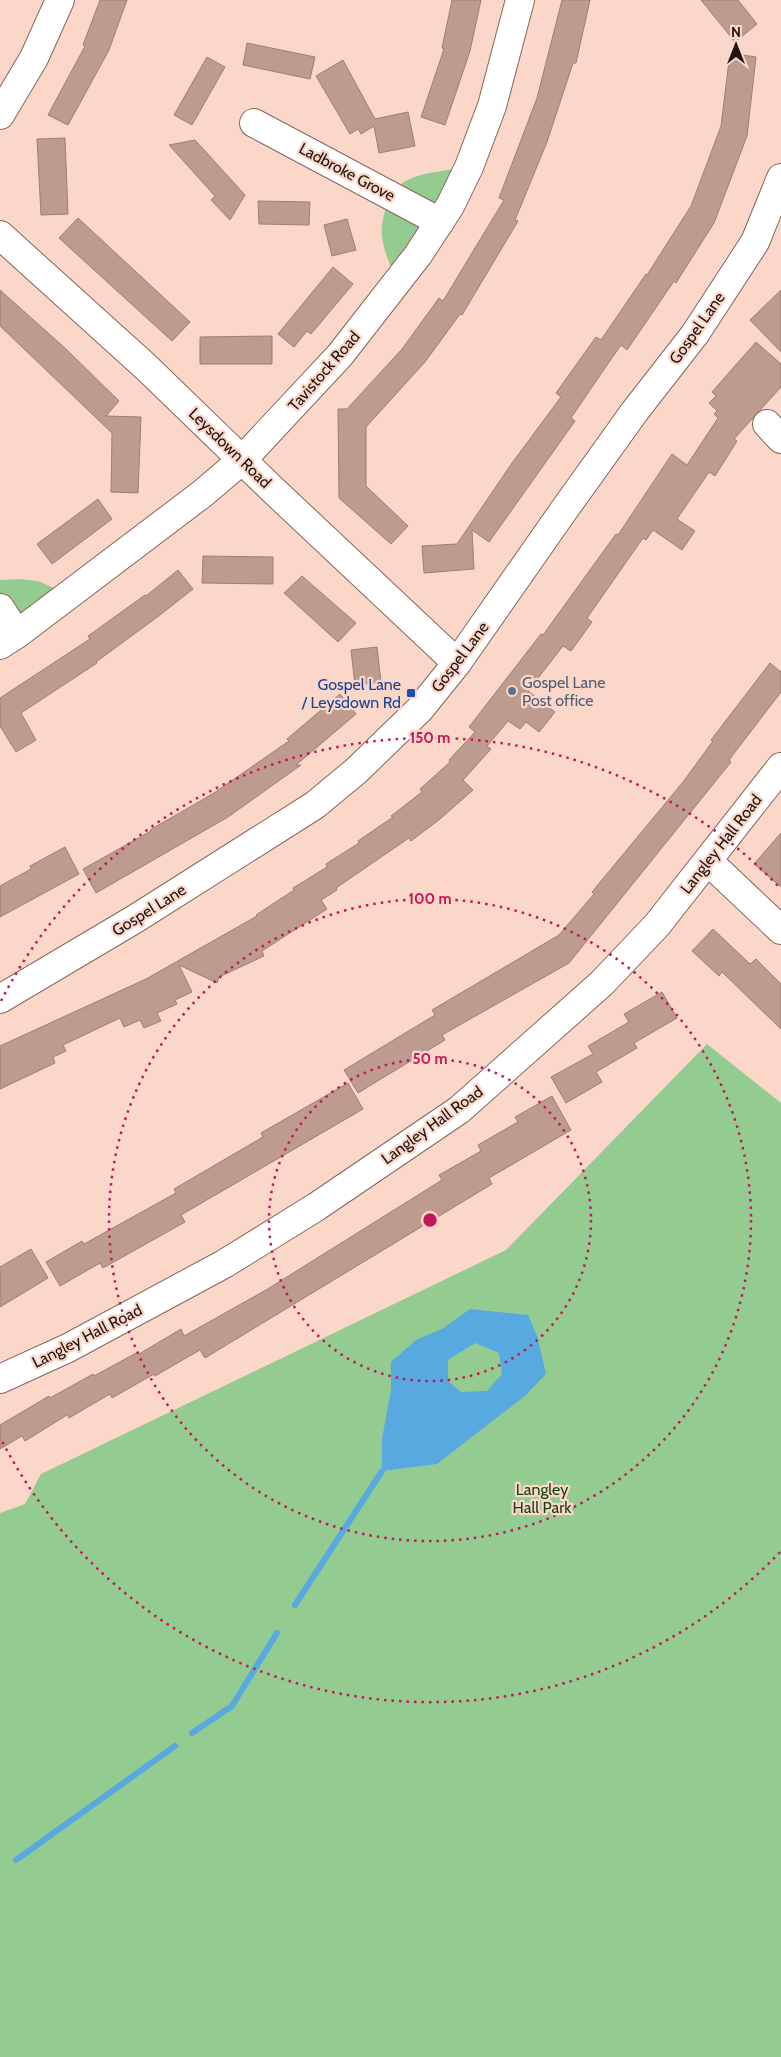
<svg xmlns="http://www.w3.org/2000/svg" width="781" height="2057" font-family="Cabin,sans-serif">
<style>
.green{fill:#94cb90}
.water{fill:#58a9e0;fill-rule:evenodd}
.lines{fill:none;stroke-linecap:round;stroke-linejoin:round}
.stream{stroke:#58a9e0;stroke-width:6}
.building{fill:#bd9b8f;stroke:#9f7e73}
.minor-casing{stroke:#86665b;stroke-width:30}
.minor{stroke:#fff;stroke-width:28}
.ring{fill:none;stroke:#c2185b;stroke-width:2.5;stroke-dasharray:2.5 5}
.service-dot{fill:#5c6f8a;stroke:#fbd7ca;stroke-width:2}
.transit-dot{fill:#1a4fb4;stroke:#fbd7ca;stroke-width:2}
.labels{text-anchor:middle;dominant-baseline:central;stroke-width:4.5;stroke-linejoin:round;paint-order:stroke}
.street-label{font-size:16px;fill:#1f130f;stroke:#fbd7ca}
.service-label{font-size:16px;fill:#4e5e75;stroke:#fbd7ca;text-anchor:start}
.transit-label{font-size:16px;fill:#164399;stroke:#fbd7ca;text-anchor:end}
.park-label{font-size:16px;fill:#133f13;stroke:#fbd7ca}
.centre{fill:#c2185b;stroke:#fbd7ca;stroke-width:2.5}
.ring-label{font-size:15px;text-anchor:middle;font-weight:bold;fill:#c2185b;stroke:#fbd7ca;stroke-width:4.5;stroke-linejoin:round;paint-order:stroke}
</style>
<rect width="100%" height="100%" fill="#fbd7ca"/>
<g class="green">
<path d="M469,167L397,281C391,268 384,252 382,237C380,221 388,195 401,184C419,171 448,171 469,167Z"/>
<polygon points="20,579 38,581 69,595 0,645 0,580"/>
<polygon points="707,1044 781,1103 781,2057 0,2057 0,1513 25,1504 41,1474 506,1250"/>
</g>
<path class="water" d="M470,1309L528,1315L537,1336L546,1374L525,1396L437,1464L382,1471V1439L391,1390V1362L416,1340L442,1329ZM475,1343L499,1353L502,1374L487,1391L461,1392L448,1381V1360Z"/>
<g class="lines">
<g class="stream">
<polyline points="295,1605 382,1471"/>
<polyline points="192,1733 232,1706 277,1633"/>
<polyline points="16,1860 175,1746"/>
</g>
</g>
<g class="building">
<polygon points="100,0 127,0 109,50 68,125 48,115 85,46 83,45"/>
<polygon points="452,0 481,0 470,51 445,125 421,117 444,49 442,48"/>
<polygon points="562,0 590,0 576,63 573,63 547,142 515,220 518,221 462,315 460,314 425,362 366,427 366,486 408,526 391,544 339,498 338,409 347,409 402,349 439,298 443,301 504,200 499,198 537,98"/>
<polygon points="701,0 738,0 757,24 735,42"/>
<polygon points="247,43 315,57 310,79 243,65"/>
<polygon points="730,53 756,57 747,136 714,223 676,283 674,281 627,350 621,345 607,365 571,418 575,421 489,542 472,530 474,569 424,573 422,546 457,544 512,463 561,397 556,393 596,337 601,340 646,274 647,275 691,206 721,126"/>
<polygon points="207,57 225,67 192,125 174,115"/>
<polygon points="343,60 375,119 408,112 415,146 379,153 374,126 361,134 358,129 350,134 316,76"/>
<polygon points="65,138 68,214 41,215 37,139"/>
<polygon points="195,140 245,195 230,220 211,200 215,196 169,145"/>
<polygon points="258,201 310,202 309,225 259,224"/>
<polygon points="78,218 190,322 172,341 59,238"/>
<polygon points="347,219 356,250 332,256 324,225"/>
<polygon points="333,267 353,284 311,334 307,331 294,347 278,334"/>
<polygon points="0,290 66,349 119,401 106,416 141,417 138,493 111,492 112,433 0,326"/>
<polygon points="781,290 781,352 750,320"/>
<polygon points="272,336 272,364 200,364 200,337"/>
<polygon points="756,342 781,364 781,387 734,439 737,441 715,476 709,472 677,519 695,531 682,550 653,530 646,540 643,538 587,618 592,622 571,651 563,646 528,691 555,712 539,732 526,722 520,729 508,721 487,746 491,749 463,780 473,790 440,819 411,841 409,838 336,888 337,890 321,900 327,909 262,951 264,956 219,977 217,983 179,965 192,992 175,1000 177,1004 157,1013 161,1021 144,1028 140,1020 124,1027 120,1018 63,1045 66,1051 53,1057 55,1063 0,1089 0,1046 146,979 257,916 256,915 294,890 293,888 327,867 326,864 359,843 358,841 393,817 391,816 422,792 420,789 450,762 449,760 475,732 469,727 541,634 543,635 616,534 618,535 672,454 687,465 718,418 714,414 717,411 709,403 716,396 712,392"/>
<polygon points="98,499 112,519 52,564 37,544"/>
<polygon points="203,556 273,557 273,584 202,583"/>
<polygon points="178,570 193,589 160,615 96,662 97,663 21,713 36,740 16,752 0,726 0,698 90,639 88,636 145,595 146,596"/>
<polygon points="302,576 356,623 338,642 284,593"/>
<polygon points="377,647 381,682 355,685 351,650"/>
<polygon points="770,663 781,672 781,692 729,760 731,762 569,963 442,1035 445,1040 358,1093 344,1070 435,1015 432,1010 559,935 594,894 592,892 683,782 713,741 711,740"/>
<polygon points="340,694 356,714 296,765 301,765 228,817 96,893 83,869 151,831 150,830 214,793 289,741 287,739"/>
<polygon points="781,833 781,887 754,864"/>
<polygon points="65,847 79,874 0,917 0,886 31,869 30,866"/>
<polygon points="713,929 750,964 756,959 781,984 781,1029 722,972 719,976 692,951"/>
<polygon points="662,992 677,1018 634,1043 637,1048 596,1072 602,1082 566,1103 551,1077 593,1054 588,1046 629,1022 624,1014"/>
<polygon points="348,1083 363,1109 181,1215 185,1222 103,1268 100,1263 60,1286 46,1262 82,1241 84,1244 176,1193 174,1189 263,1137 261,1133"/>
<polygon points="552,1096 571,1130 489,1178 492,1184 205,1358 200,1350 155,1376 154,1374 112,1398 110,1394 69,1418 67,1415 25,1441 22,1436 0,1449 0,1425 49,1396 50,1398 93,1374 94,1376 138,1352 139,1354 181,1329 184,1336 266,1290 442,1180 439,1175 481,1151 478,1145 518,1122 515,1117"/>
<polygon points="31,1249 48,1278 0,1307 0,1267"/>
</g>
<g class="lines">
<defs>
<g id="minor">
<polyline points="0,115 34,58 60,0"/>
<polyline points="254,123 440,222"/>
<polyline points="0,235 146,367 272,489 457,663"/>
<polyline points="767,424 781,439"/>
<polyline points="0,608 17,634"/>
<polyline points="0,645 17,634 202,494 242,460 340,355 418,255 450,206 469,167 492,106 520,0"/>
<polyline points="708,861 781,930"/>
<polyline points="0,999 135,919 315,805 356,771 420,709 457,663 564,510 635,411 695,334 755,242 781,178"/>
<polyline points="0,1379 68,1348 224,1264 316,1207 459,1110 602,983 657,925 781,767"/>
</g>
</defs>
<use href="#minor" class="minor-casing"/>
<use href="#minor" class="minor"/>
</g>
<g class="ring">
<circle cx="430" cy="1220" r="161"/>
<circle cx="430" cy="1220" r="321"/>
<path d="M780 1552A482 482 0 0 1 1 1439M1 1001A482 482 0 0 1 780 888"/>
</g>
<circle class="service-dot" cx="512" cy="691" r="5"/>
<rect class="transit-dot" x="406" y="688" width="10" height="10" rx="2.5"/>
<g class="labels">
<g class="street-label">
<text transform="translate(347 172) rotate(28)">Ladbroke Grove</text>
<text transform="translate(697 328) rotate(-55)">Gospel Lane</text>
<text transform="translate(324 371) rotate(-49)">Tavistock Road</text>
<text transform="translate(230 448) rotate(44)">Leysdown Road</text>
<text transform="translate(460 657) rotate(-53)">Gospel Lane</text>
<text transform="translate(721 844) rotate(-52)">Langley Hall Road</text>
<text transform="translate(149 910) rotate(-32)">Gospel Lane</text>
<text transform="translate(432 1125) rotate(-36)">Langley Hall Road</text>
<text transform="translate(87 1336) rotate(-27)">Langley Hall Road</text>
</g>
<g class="service-label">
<text x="522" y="682">Gospel Lane<tspan x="522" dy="18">Post office</tspan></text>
</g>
<g class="transit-label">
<text x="401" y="684">Gospel Lane<tspan x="401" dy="18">/ Leysdown Rd</tspan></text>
</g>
<g class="park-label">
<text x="542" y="1489">Langley<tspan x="542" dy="18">Hall Park</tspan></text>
</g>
</g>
<circle cx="430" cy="1220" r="8" class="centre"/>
<g class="ring-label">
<text x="430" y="743">150 m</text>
<text x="430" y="904">100 m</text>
<text x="430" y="1064">50 m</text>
</g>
<g transform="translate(736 45)" stroke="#fbd7ca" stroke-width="4" paint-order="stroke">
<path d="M0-4L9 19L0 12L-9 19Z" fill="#1f130f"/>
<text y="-8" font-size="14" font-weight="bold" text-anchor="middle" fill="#1f130f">N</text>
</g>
</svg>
